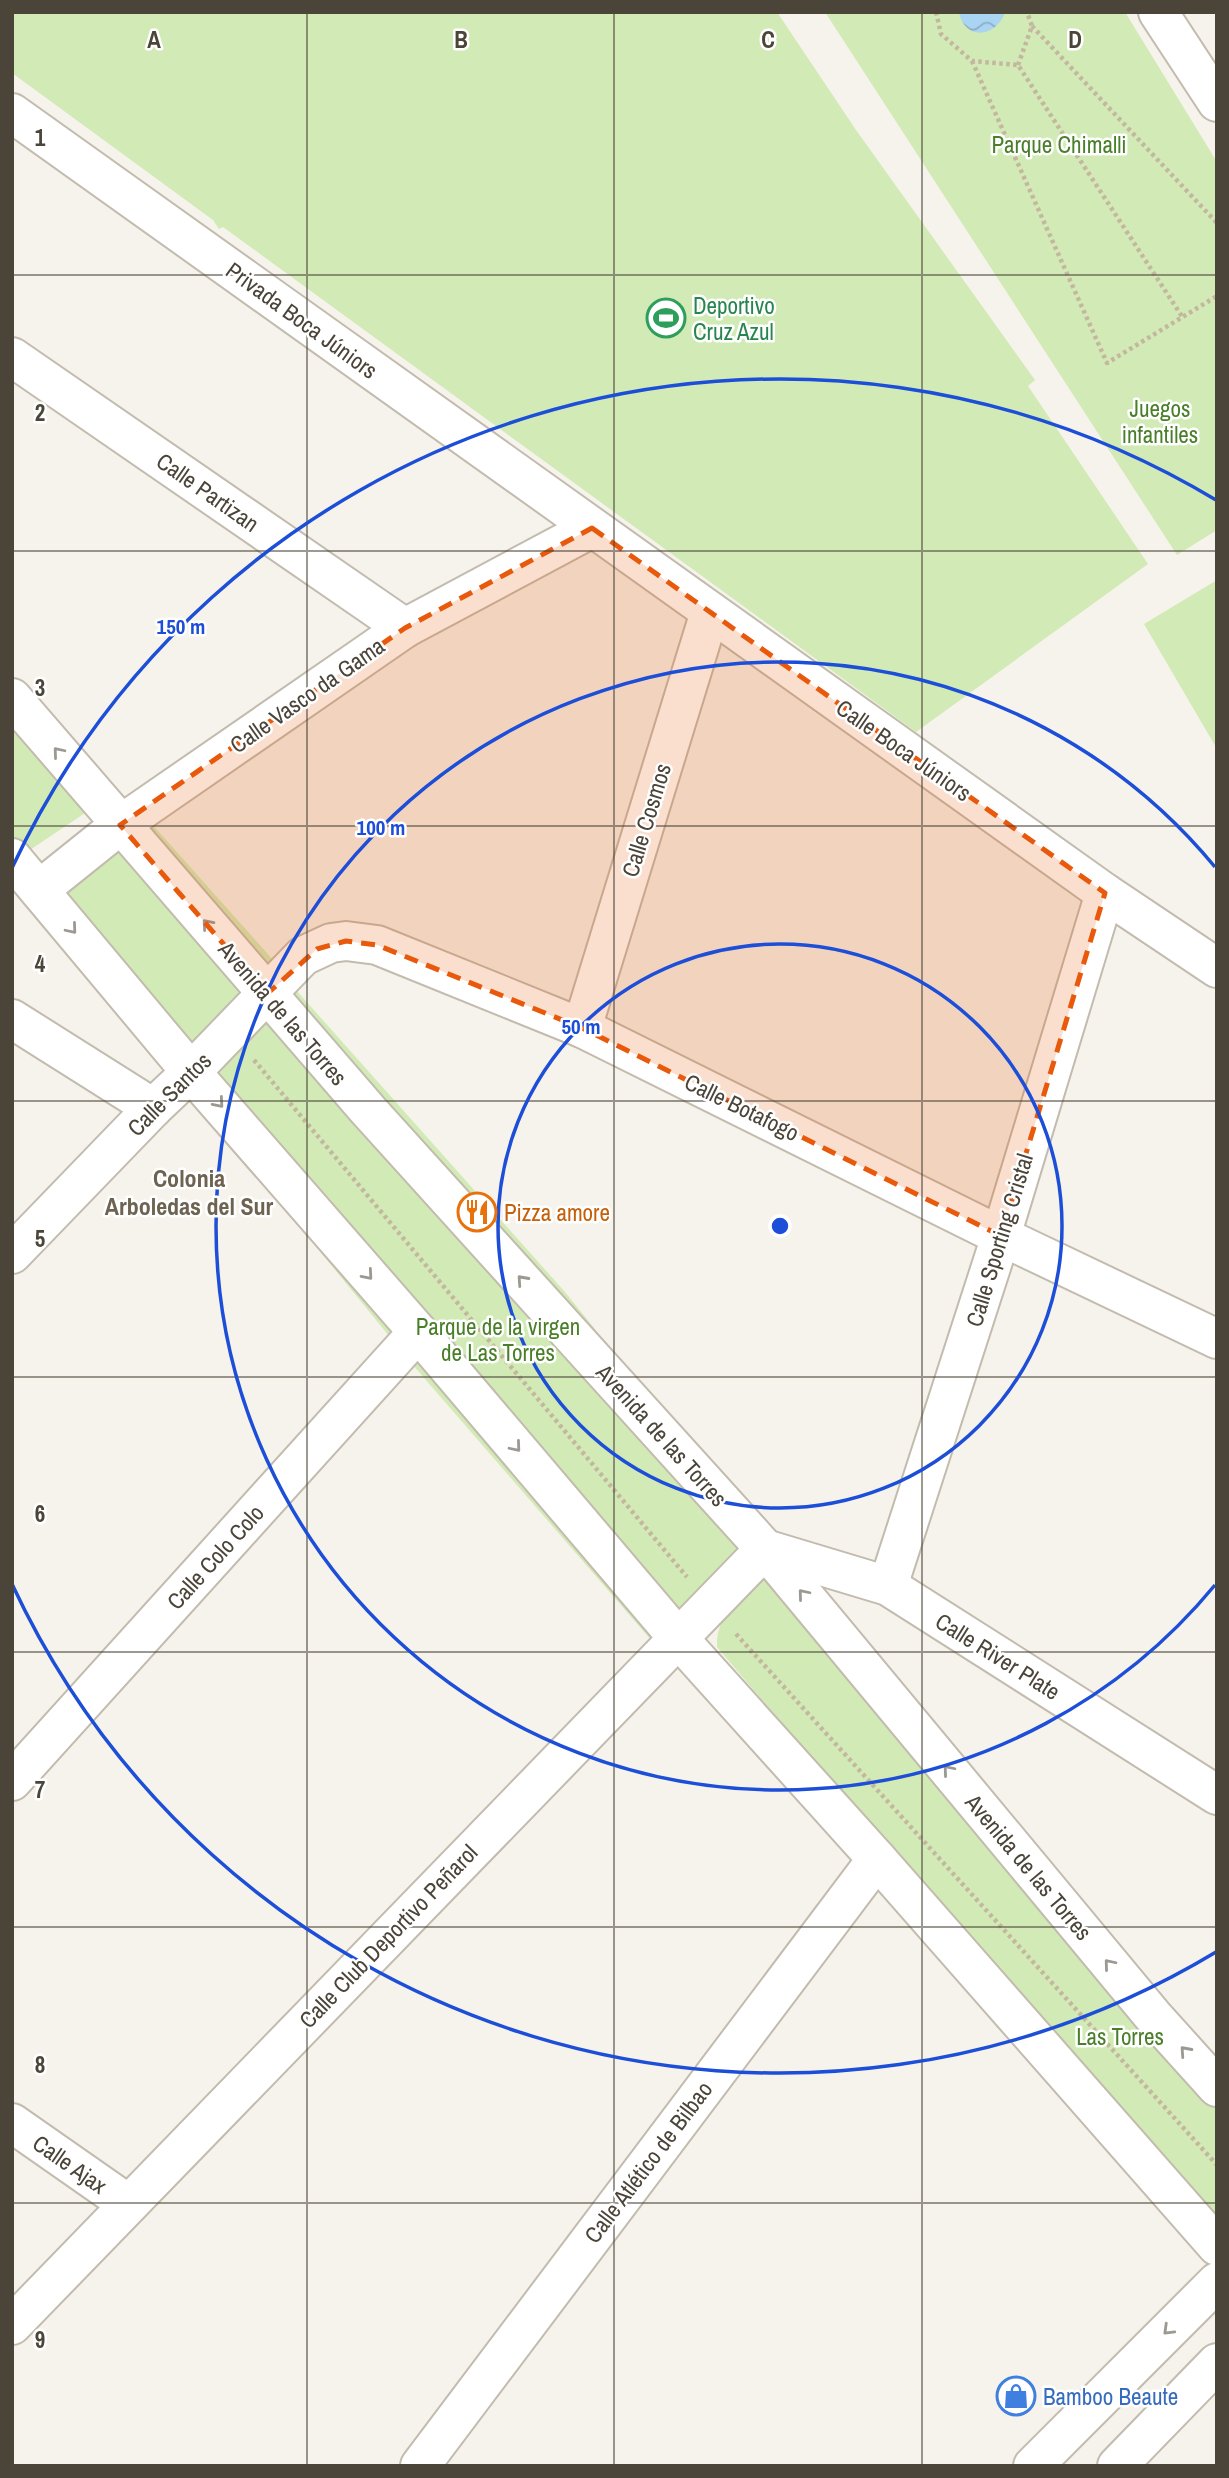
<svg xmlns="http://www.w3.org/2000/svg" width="1229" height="2478" font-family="'Archivo Narrow',sans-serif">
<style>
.green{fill:#d2eab5}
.water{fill:url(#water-waves)}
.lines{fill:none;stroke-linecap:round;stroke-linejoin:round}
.minor-casing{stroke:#c2bbae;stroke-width:42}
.path{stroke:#c4b79f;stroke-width:4.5;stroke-dasharray:3.5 3.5;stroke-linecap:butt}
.minor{stroke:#fff;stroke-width:38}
.oneway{stroke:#9c9892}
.marked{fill:#e8590c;fill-opacity:0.2;stroke:#e8590c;stroke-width:5;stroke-dasharray:14 9;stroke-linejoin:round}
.grid{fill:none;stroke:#4b4439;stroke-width:2;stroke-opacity:0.55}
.ring{fill:none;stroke:#1d4ed8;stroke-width:3.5}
.labels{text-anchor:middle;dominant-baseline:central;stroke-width:5;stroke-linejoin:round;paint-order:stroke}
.park-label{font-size:23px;fill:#4a7f2a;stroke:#fff}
.leisure-label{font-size:23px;fill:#27864d;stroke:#fff;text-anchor:start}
.street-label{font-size:23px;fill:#4b4439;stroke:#fff}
.food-label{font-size:23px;fill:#c56008;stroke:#fff;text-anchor:start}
.shop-label{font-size:23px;fill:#366cbe;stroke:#fff;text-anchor:start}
.neighbourhood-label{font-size:24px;font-weight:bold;fill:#6e6250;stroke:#fff}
.grid-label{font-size:23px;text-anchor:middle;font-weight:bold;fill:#4b4439;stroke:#fff;stroke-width:5;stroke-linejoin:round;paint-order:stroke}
.centre{fill:#1d4ed8;stroke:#fff;stroke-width:3.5}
.ring-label{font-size:21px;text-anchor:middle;font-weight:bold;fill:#1d4ed8;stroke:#fff;stroke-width:5;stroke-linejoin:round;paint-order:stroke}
</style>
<defs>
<pattern id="water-waves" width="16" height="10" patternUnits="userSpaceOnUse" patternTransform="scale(1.75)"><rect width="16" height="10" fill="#a9d4f2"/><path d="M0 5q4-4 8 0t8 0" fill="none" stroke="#8caec5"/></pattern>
</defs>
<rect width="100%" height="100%" fill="#f6f3ec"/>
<g class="green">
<polygon points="12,12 777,12 856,130 1035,380 1028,386 1148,564 916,732 223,227 219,229 213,220 12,73"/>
<polygon points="825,12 1125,12 1217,162 1217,530 1177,555"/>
<polygon points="1217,580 1217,749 1144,624"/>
<polygon points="12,689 106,799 12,862"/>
<polygon points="134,804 274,961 168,1069 13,889"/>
<polygon points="296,990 565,1292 761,1535 652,1641 412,1364 193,1096"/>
<path d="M765,1576L1217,2064V2236L717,1647C716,1612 742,1599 765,1576Z"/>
</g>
<path class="water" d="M959,12H1004V15C994,38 964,40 959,12Z"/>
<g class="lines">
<defs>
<g id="minor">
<polyline points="1158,12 1217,102"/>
<polyline points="12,113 1105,893 1217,968"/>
<polyline points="12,357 405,628"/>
<polyline points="12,698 368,1110 765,1549 1153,2016 1217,2087"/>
<polyline points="12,858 191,1072 418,1332 678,1638 877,1859 1217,2246"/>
<polyline points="39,890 120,825 405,628 592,528"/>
<polyline points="12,1019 153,1108"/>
<polyline points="582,1028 710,612"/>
<polyline points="12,1254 153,1108 191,1072 303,956 331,943 346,941 377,945 582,1028 1001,1236 1217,1339"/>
<polyline points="765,1549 888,1586 1217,1795"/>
<polyline points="888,1586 1001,1236 1105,893"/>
<polyline points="12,1781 418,1332"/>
<polyline points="12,2123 128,2204"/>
<polyline points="12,2325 765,1549"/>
<polyline points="420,2466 877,1859"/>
<polyline points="1033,2466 1217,2282"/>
<polyline points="1117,2466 1217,2363"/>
</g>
</defs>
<use href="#minor" class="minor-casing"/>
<g class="path">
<polyline points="936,12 941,34 972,61 1018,65 1183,318"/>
<polyline points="1032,26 1217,223"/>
<polyline points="972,61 1107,363 1217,296"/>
<polyline points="1018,65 1032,26 1027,12"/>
<polyline points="254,1060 687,1577"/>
<polyline points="736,1634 1217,2165"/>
</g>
<use href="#minor" class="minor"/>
</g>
<defs><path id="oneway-chevron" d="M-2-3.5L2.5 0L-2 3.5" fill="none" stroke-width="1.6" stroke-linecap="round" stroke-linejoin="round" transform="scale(1.75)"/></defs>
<g class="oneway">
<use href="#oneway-chevron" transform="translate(58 752) rotate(-130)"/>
<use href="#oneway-chevron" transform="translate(207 924) rotate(-131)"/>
<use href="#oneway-chevron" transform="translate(72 929) rotate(50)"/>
<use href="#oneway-chevron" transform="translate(219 1103) rotate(49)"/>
<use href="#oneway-chevron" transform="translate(368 1275) rotate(49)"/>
<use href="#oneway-chevron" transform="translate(522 1280) rotate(-132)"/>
<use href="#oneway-chevron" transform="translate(516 1447) rotate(50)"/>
<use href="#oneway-chevron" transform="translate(803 1594) rotate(-130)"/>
<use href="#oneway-chevron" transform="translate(948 1770) rotate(-130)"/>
<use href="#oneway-chevron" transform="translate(1109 1964) rotate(-130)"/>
<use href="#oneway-chevron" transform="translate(1185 2051) rotate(-132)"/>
<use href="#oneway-chevron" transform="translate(1168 2330) rotate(136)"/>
</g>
<path class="marked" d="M592,528L1105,893L1001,1236L582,1028L377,945L346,941L317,949L267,994L120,825L405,628Z"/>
<path class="grid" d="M307,12V2466M614,12V2466M922,12V2466M12,275H1217M12,551H1217M12,826H1217M12,1101H1217M12,1377H1217M12,1652H1217M12,1927H1217M12,2203H1217"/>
<g class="ring">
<circle cx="780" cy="1226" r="282"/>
<path d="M1215 1585A564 564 0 1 1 1215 867"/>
<path d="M1216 1952A847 847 0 0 1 12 1584M12 868A847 847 0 0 1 1216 500"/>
</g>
<defs>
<symbol id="stadium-ring" viewBox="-11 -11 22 22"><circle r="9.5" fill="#fff" stroke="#2e9e5b" stroke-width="1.5"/><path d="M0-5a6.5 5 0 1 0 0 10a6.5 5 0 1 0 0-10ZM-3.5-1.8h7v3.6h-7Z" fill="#2e9e5b"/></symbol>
<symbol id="restaurant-ring" viewBox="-11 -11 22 22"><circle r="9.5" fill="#fff" stroke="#e8710a" stroke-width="1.5"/><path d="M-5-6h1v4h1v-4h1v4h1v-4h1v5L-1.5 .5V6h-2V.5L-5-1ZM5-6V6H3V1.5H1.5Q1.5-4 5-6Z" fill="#e8710a"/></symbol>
<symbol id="shop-ring" viewBox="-11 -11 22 22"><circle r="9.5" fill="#fff" stroke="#3f7fe0" stroke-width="1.5"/><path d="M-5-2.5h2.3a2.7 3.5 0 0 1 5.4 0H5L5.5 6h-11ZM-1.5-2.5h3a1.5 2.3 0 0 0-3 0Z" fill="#3f7fe0"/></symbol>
</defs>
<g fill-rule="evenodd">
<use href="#stadium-ring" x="644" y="296" width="44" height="44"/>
<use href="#restaurant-ring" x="455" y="1190" width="44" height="44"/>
<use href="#shop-ring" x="994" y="2374" width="44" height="44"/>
</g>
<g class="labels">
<g class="park-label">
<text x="1059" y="144">Parque Chimalli</text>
<text x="1160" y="408">Juegos<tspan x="1160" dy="26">infantiles</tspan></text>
<text x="498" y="1326">Parque de la virgen<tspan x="498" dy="26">de Las Torres</tspan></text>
<text x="1120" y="2036">Las Torres</text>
</g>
<g class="leisure-label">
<text x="693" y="305">Deportivo<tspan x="693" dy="26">Cruz Azul</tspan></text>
</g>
<g class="street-label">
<text transform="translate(302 320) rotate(36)">Privada Boca Júniors</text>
<text transform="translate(208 492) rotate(35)">Calle Partizan</text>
<text transform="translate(307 695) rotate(-35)">Calle Vasco da Gama</text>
<text transform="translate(904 750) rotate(35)">Calle Boca Júniors</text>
<text transform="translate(646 820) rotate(-73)">Calle Cosmos</text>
<text transform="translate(283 1013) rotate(49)">Avenida de las Torres</text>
<text transform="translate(169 1094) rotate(-45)">Calle Santos</text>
<text transform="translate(742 1107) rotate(26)">Calle Botafogo</text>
<text transform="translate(999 1240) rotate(-73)">Calle Sporting Cristal</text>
<text transform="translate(662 1435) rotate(48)">Avenida de las Torres</text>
<text transform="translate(215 1557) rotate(-48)">Calle Colo Colo</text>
<text transform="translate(998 1656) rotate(32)">Calle River Plate</text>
<text transform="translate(1029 1867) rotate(50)">Avenida de las Torres</text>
<text transform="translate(388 1936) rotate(-46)">Calle Club Deportivo Peñarol</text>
<text transform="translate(648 2162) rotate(-53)">Calle Atlético de Bilbao</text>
<text transform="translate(70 2164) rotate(35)">Calle Ajax</text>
</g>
<g class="food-label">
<text x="504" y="1212">Pizza amore</text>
</g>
<g class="shop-label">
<text x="1043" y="2396">Bamboo Beaute</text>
</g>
<g class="neighbourhood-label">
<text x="189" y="1178">Colonia<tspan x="189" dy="28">Arboledas del Sur</tspan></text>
</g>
</g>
<g class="grid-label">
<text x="154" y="48">A</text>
<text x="461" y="48">B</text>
<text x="768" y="48">C</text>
<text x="1075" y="48">D</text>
<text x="40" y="146">1</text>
<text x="40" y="421">2</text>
<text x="40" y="696">3</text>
<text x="40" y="972">4</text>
<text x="40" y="1247">5</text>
<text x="40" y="1522">6</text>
<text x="40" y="1798">7</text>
<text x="40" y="2073">8</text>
<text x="40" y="2348">9</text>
</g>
<circle cx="780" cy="1226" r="10" class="centre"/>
<g class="ring-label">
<text x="181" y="634">150 m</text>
<text x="381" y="835">100 m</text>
<text x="581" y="1034">50 m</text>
</g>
<rect width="1229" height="2478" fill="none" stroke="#4b4439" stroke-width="28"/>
</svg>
